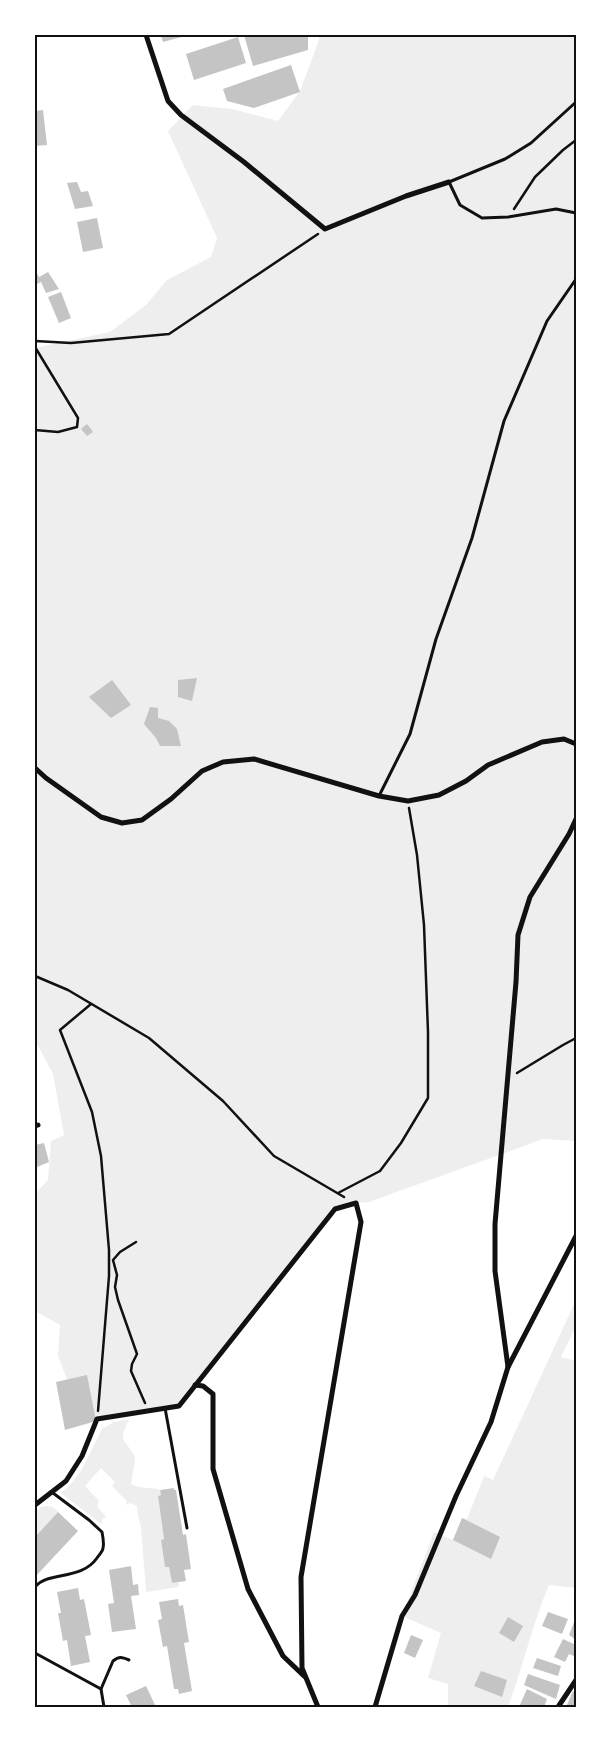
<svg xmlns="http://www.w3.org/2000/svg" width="611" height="1742" font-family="'IBM Plex Sans',sans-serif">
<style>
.green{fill:#eee}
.building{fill:#c4c4c4}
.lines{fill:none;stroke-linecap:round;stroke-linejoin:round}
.path{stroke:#111;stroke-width:2.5}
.service{stroke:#111;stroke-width:3}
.minor{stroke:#111;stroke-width:5}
.neatline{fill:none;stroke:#111;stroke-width:2}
</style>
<rect width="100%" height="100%" fill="#fff"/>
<g class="green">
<polygon points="319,35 576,35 576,1141 543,1139 369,1202 356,1203 335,1209 179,1406 97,1419 66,1417 70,1387 58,1356 60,1325 35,1311 35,1194 48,1180 51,1141 64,1135 53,1074 35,1040 35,348 110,332 146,305 167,280 211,257 217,238 168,131 193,105 232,109 278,121 300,91 319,40"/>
<path d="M576,1300V1326L561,1357L576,1361V1588L549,1585C532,1625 523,1667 508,1707H448V1684L428,1678L441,1633L402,1616L434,1532L453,1540L462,1518L467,1519L484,1476L493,1480Z"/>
<path d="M129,1419L123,1433V1439L134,1455L135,1461L131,1484C143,1490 149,1486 160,1490L161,1495L158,1496L164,1539L161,1540L165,1567H169L172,1583L179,1582V1587L146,1592L141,1526L138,1516L137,1506L131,1503L125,1505L127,1501L112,1486L115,1482L101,1468L85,1486L99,1501L97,1506L106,1517L103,1519L101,1524L61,1493L70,1485L81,1471L102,1429L114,1422Z"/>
<polygon points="47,1506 53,1507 58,1512 35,1537 35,1512 41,1507"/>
</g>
<g class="building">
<polygon points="161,35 185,35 185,36 163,42"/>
<polygon points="244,35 308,35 308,50 253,66"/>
<polygon points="238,37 246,63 194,80 186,54"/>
<polygon points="291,65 300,92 254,108 227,101 223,89"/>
<polygon points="43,110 47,145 35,146 35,111"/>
<polygon points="77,182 81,192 88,191 93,206 75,209 67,183"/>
<polygon points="97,218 103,248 83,252 77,222"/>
<polygon points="35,270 39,277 48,272 59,289 46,293 41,282 35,285"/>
<polygon points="61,292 71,318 59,323 48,297"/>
<polygon points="87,424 93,432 87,436 81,429"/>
<polygon points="197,678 192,701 178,697 178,680"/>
<polygon points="112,680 131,705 111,718 89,697"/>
<polygon points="150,707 158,708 158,718 169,721 177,729 181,746 160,746 156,738 144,724"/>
<polygon points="44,1143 49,1162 37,1167 35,1160 35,1145"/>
<polygon points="87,1375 96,1421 65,1430 56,1382"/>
<polygon points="174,1488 174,1490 176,1490 183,1535 186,1534 191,1569 184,1570 186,1581 172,1583 169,1567 165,1567 161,1540 164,1539 158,1496 161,1495 160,1490"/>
<polygon points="58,1512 78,1531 35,1577 35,1537"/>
<polygon points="462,1518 500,1537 491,1559 453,1540"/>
<polygon points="131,1566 133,1585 138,1584 139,1595 131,1596 136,1629 112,1632 108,1604 114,1603 109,1570"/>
<polygon points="78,1588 80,1600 84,1599 91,1635 85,1636 90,1662 71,1666 67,1640 63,1641 58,1613 61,1613 57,1592"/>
<polygon points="178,1599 179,1606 183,1605 189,1642 184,1643 192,1691 179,1694 178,1689 174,1689 167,1646 163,1647 158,1620 162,1619 159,1602"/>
<polygon points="548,1612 568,1619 562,1634 542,1626"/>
<polygon points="508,1617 523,1626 514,1642 499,1633"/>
<polygon points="574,1622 576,1623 576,1640 569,1635"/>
<polygon points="411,1635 423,1640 415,1658 404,1653"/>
<polygon points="563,1639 576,1645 576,1657 569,1654 565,1662 554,1657"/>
<polygon points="537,1658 561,1666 558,1676 533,1668"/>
<polygon points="481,1671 507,1680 502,1697 474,1686"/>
<polygon points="528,1674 560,1685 556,1699 524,1685"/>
<polygon points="146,1686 156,1707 132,1707 126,1695"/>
<polygon points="527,1689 547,1699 544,1707 519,1707"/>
<polygon points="573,1691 576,1693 576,1707 566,1707"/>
</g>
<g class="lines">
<g class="path">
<polyline points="514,209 535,177 563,150 576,140"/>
<polyline points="35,341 71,343 169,334 318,234"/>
<polyline points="35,347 78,418 77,427 58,432 35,430"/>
<polyline points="35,976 68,990 149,1038 223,1101 274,1156 344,1197"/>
<polyline points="91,1004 60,1030 92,1112 101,1156 109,1250 109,1276 98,1411"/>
<polyline points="517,1073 563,1045 576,1038"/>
<polyline points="338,1193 380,1171 401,1143 428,1098 428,1032 424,925 417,855 409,808"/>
<polyline points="136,1242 120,1252 113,1260 117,1275 115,1287 118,1300 137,1354 132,1364 131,1371 145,1403"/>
</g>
<g class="service">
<polyline points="576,102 531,143 505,159 449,182 460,205 482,218 508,217 556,209 576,213"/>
<polyline points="379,796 410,734 436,639 472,538 504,421 547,321 576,279"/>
<polyline points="165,1408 187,1528"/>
<path d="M35,1587C48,1571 81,1581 97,1558C99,1555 103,1551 103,1548C104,1544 103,1537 102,1532L89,1520L53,1493"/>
<polyline points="35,1653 101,1689 104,1707"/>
<path d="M101,1689L113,1661C119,1656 122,1657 129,1660"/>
</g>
<g class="minor">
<polyline points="146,35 168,101 181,115 244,162 325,229 406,196 449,182"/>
<polyline points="35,768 46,778 101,817 122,823 142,820 171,799 202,771 223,762 254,759 379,796 408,801 439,795 466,781 488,765 542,742 564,739 576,744"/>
<polyline points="35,1126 38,1125"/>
<polyline points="508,1367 495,1271 495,1224 516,982 518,935 530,897 569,834 576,819"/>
<polyline points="195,1385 203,1386 213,1394 213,1469 248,1589 283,1656 304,1676"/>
<polyline points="35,1505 66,1481 82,1456 97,1419 179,1406 335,1209 356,1203 361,1222 301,1577 302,1668 318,1707"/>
<polyline points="375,1707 402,1616 415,1595 456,1496 491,1422 508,1367 576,1236"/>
<polyline points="558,1707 576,1680"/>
</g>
</g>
<rect width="611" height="1742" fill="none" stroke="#ffffff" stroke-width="72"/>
<rect x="36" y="36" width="539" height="1670" class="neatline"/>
</svg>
